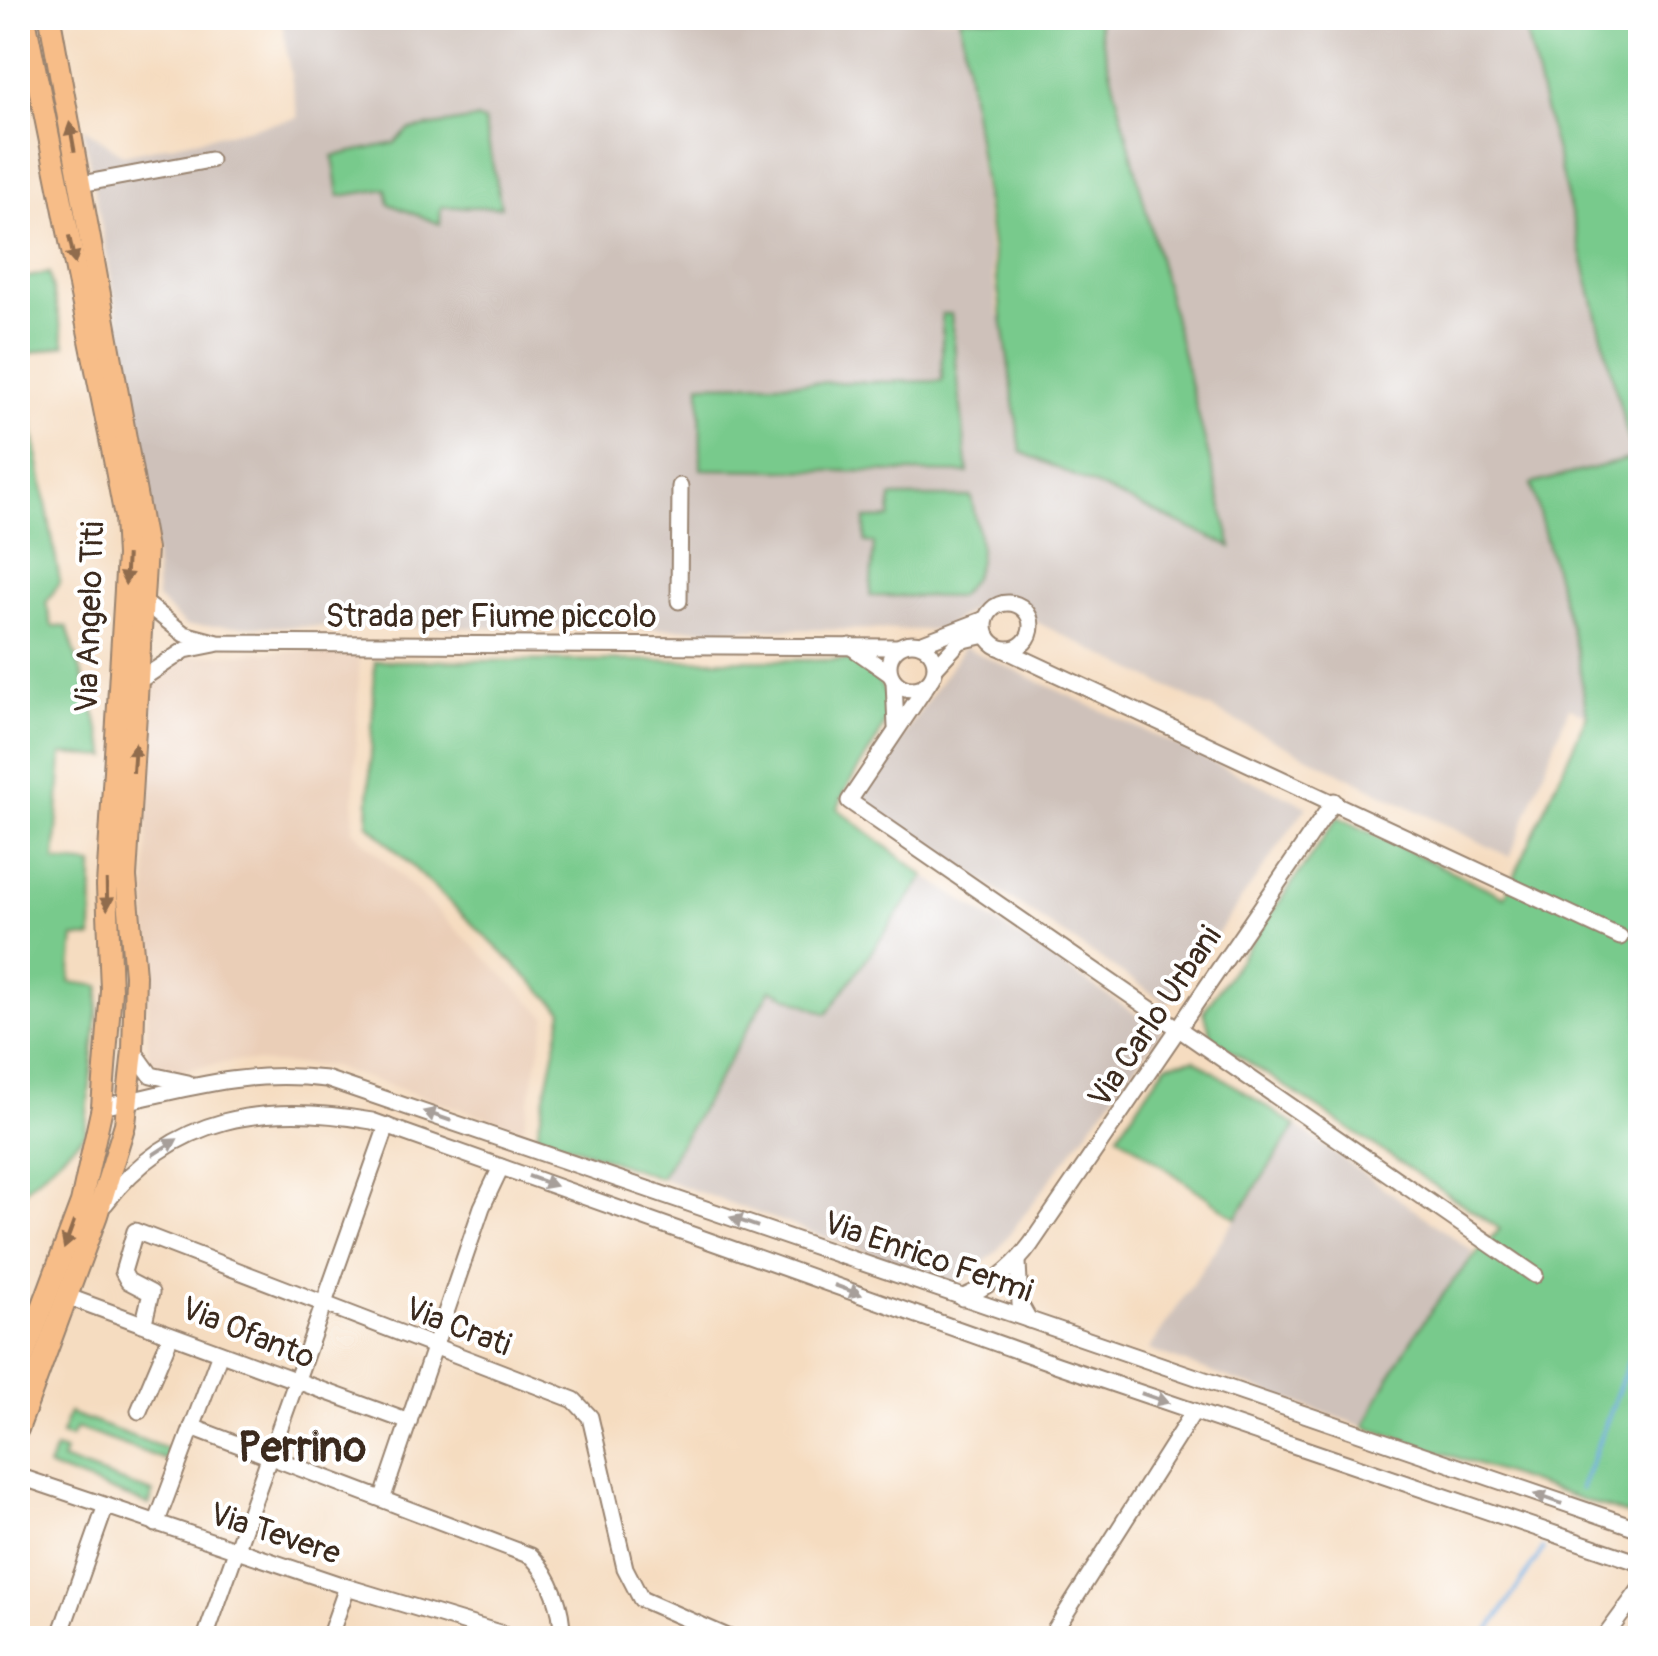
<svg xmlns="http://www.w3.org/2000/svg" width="1658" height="1656" font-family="Pangolin,sans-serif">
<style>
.built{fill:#eaceb7}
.industrial{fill:#cec1ba}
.green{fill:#78ca8c;stroke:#5a7a55;stroke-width:2.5}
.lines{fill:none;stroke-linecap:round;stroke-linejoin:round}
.stream{stroke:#6daadf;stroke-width:4}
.minor-casing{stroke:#98836f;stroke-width:19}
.major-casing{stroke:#98836f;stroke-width:24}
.minor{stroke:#fff;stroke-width:15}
.major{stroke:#f7bd88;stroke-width:20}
.oneway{fill:#906c4e}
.oneway2{fill:#a79f9a}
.labels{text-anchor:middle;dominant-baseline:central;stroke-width:8;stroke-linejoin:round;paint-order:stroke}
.street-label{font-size:32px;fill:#3b2a1e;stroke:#fff}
.district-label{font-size:42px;font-weight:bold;fill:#3b2a1e;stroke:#fff}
</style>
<rect width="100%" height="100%" fill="#fff"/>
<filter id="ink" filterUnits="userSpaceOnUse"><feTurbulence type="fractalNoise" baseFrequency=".01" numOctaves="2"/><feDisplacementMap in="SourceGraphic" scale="20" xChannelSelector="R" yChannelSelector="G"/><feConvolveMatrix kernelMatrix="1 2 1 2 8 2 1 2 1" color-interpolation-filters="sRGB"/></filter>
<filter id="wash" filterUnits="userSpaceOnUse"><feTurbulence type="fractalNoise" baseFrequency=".0048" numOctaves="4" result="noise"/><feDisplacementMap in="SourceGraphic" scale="40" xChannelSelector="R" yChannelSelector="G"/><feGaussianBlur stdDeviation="2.25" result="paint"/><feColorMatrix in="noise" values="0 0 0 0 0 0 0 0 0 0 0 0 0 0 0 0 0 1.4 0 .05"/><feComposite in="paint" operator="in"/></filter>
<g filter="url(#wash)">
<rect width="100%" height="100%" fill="#f5dcc0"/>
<polygon class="built" points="360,648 353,830 547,1017 523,1129 329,1066 237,1061 171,1072 148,1058 147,692 167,668 188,656"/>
<g class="industrial">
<polygon points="281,18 960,18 998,314 1232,546 1097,18 1522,18 1633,459 1577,653 1587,715 1569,707 1510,857 988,598 941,630 186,626 157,599 153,526 137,418 83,127 123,155 298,118"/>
<polygon points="964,647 1307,806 1168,1004 860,799"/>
<polygon points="925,876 1162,1031 997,1251 959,1285 660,1178 772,988 827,1014"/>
<polygon points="1296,1126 1474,1252 1379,1394 1365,1427 1149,1350"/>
</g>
<g class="green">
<polygon points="960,18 1097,18 1232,547 1021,452"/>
<path d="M1522,18H1640V1519L1365,1427C1395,1357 1446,1282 1500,1229L1212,1038L1204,1011L1338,817L1505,897L1587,715L1577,653L1531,484L1633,458Z"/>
<polygon points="476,119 484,121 501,207 441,207 440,224 389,204 386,189 339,196 333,156 395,143 409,130"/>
<polygon points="49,273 65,345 20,356 60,582 46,603 52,626 67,627 108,757 62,754 55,861 93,865 92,938 74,937 70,982 100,986 85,1134 18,1196 18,279"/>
<polygon points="942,314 951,314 968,473 701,469 700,384 942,381"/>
<path d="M891,497H971C979,539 991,563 958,597L870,596L874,543L865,542V519L890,518Z"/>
<path d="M850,660C934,704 853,756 838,809L925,876L827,1014L771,989L660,1178L537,1134L563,1011L368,824L375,661Z"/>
<polygon points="1194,1059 1296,1126 1236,1218 1118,1134 1167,1064"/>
<polygon points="69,1413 170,1450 166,1460 76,1428 71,1438 61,1435"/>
<polygon points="55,1449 65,1452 62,1460 153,1493 149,1505 48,1467"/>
</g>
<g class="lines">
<g class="stream">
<polyline points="1581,1489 1640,1332"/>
<polyline points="1484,1638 1543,1549"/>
</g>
</g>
</g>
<g filter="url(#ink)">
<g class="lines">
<defs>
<g id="minor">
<polyline points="81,184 210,160"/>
<polyline points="679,601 680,486"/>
<polyline points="144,602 184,634 218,643 898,647"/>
<circle cx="1008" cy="626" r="23"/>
<circle cx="912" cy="666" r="23"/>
<polyline points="920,644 985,619"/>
<polyline points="850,646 890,674"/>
<polyline points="1003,649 1620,937"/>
<polyline points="935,668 960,641 986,635"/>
<polyline points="140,680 185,650 215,644"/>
<polyline points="894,681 896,727"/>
<polyline points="929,682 849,801 1535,1275"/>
<polyline points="133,1050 151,1075 188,1083"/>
<path d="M102,1107C182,1090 242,1069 326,1079L1640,1529"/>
<path d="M105,1204C173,1114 267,1102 372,1121L1058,1365L1640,1563"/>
<polyline points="1018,1262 1020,1304 1029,1320"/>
<polyline points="66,1296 409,1422"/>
<path d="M962,1298C990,1286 1013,1269 1031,1244L1334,801"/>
<polyline points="144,1322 151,1293 128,1281 123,1272 135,1231 574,1400 590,1417 625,1568 641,1599 730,1638"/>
<polyline points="139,1411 171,1335"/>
<path d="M192,1427L531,1556C552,1577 563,1610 562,1638"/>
<polyline points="18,1476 347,1587 516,1638"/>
<polyline points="383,1497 482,1207 501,1167"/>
<polyline points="156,1524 220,1353"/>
<polyline points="59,1638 105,1508"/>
<polyline points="205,1638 387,1126"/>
<polyline points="329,1638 347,1587"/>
<polyline points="1050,1638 1194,1411"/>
<polyline points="1604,1638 1640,1589"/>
</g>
<g id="major">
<polyline points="18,1372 81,1203 102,1107 111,990 107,886 127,556 125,517 112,449 25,18"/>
<polyline points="18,1429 97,1215 125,1124 133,1050 135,975 126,877 146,549 50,18"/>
</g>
</defs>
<use href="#minor" class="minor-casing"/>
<use href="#major" class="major-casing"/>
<use href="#minor" class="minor"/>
<use href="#major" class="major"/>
</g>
<defs><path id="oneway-solid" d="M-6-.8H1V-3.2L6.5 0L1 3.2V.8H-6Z" transform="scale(2.5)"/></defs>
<g class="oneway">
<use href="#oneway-solid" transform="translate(72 137) rotate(-100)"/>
<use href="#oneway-solid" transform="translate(72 250) rotate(78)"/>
<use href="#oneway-solid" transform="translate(126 570) rotate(93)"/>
<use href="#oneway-solid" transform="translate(134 758) rotate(-86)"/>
<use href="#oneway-solid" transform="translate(107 895) rotate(89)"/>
<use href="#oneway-solid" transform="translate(69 1235) rotate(110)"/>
</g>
<g class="oneway2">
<use href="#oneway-solid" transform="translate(437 1116) rotate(-161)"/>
<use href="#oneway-solid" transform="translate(165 1147) rotate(-33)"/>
<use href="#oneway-solid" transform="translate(542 1181) rotate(20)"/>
<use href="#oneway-solid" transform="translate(744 1222) rotate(-161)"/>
<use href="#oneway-solid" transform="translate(848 1290) rotate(20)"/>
<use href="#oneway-solid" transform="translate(1155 1398) rotate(19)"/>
<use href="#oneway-solid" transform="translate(1548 1499) rotate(-161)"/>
</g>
</g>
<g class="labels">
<g class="street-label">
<text transform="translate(90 617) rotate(-88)">Via Angelo Titi</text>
<text x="491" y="617">Strada per Fiume piccolo</text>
<text transform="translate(1155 1017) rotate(-56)">Via Carlo Urbani</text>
<text transform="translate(928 1257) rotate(19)">Via Enrico Fermi</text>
<text transform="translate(458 1327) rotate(21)">Via Crati</text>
<text transform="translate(248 1333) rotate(22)">Via Ofanto</text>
<text transform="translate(275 1534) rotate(18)">Via Tevere</text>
</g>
<g class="district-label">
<text x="302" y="1448">Perrino</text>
</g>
</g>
<rect width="1658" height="1656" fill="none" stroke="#fff" stroke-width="60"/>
</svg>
